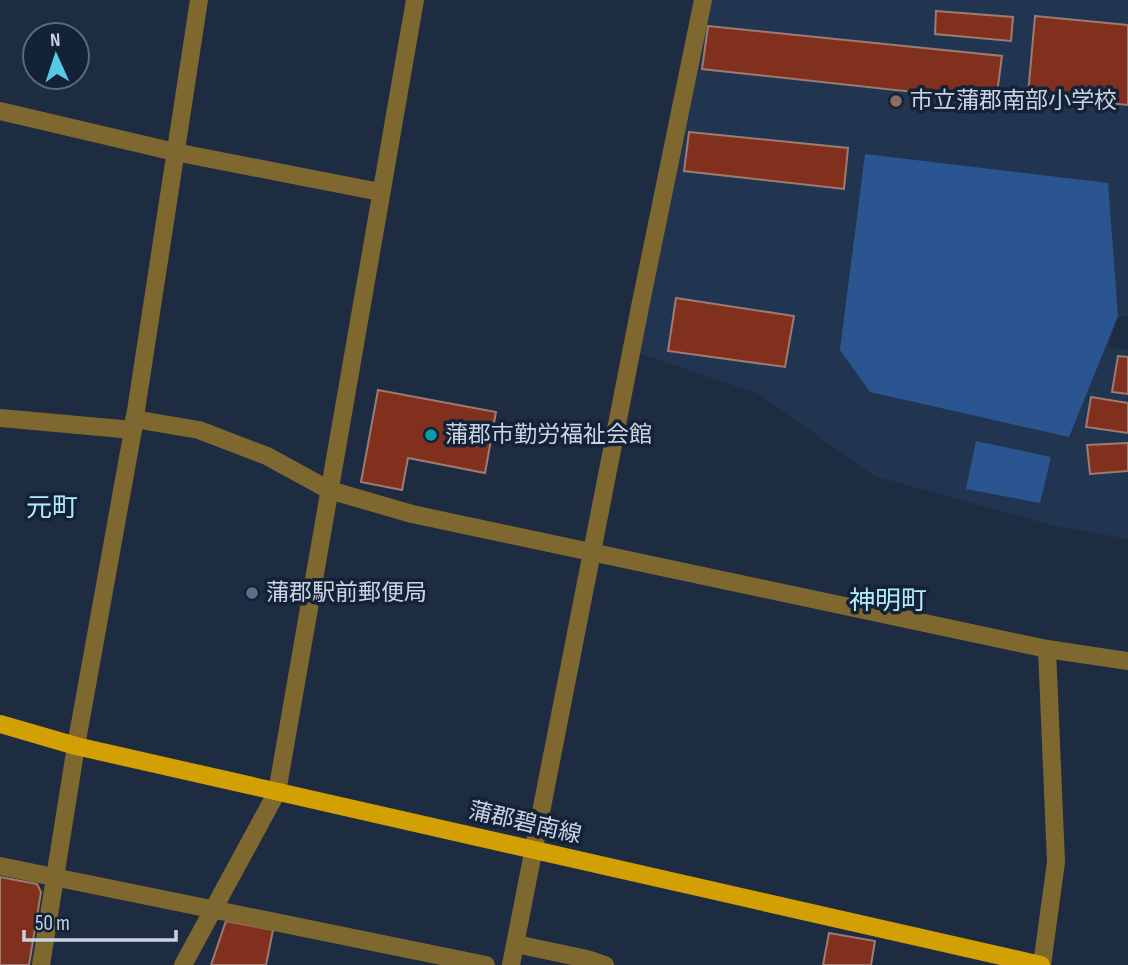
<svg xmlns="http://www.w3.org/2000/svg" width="1128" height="965" font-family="'Sofia Sans Condensed','Noto Sans JP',sans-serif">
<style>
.built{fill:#223550}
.green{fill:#2b5590}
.building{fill:#81301d;stroke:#9d7b72;stroke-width:2}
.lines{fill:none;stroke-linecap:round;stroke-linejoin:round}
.minor{stroke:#7f6730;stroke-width:18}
.major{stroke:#d3a004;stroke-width:18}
.education-dot{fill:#8d6e63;stroke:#132237;stroke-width:2.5}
.culture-dot{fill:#0f9aa8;stroke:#132237;stroke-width:2.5}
.service-dot{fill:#5c6f8a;stroke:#132237;stroke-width:2.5}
.labels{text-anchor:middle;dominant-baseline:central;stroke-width:7;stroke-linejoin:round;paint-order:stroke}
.poi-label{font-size:23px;fill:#c9d3e1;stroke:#132237;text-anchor:start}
.street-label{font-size:23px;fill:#c9d3e1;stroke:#132237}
.quarter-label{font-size:26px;fill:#b2eaf9;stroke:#132237}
</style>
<rect width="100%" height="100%" fill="#1d2c41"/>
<polygon class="built" points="703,0 1128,0 1128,316 1117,317 1108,348 1128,349 1128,539 1055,526 874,476 759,394 632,351"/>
<g class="green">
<polygon points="865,154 1108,183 1118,316 1069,437 870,392 840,350"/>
<polygon points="976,441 1051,457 1040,503 966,489"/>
</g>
<g class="building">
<polygon points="936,11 1013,17 1011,41 935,34"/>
<polygon points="1035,16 1128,25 1128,105 1028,95"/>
<polygon points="708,26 1002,56 996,101 702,69"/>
<polygon points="689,132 848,148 844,189 684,171"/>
<polygon points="676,298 794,316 785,367 668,351"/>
<polygon points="1118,356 1128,357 1128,394 1112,392"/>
<polygon points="378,390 496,412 485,473 408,458 402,490 361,482"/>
<polygon points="1091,397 1128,403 1128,433 1086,427"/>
<polygon points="1128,443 1128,471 1090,474 1087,445"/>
<polygon points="0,877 37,884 41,892 29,965 0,965"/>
<polygon points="226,921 273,930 266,965 211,965"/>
<polygon points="829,933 875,941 871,965 823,965"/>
</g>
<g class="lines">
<g class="minor">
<polyline points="0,111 175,152 380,192"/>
<polyline points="0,418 133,430"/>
<polyline points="134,419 199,430 267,456 329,490 412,514 1047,649 1128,661"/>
<polyline points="0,866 486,965"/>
<polyline points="516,944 587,959 605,965"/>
<polyline points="41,965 76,746 133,430 199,0"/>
<polyline points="183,965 277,792 415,0"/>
<polyline points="511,965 640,307 703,0"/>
<polyline points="1042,965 1056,862 1047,649"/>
</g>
<polyline class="major" points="0,724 76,746 1041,965"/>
</g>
<circle class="education-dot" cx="896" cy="101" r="7"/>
<circle class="culture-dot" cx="431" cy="435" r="7"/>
<circle class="service-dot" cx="252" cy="593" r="7"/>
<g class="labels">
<g class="poi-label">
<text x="910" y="101">市立蒲郡南部小学校</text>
<text x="445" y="435">蒲郡市勤労福祉会館</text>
<text x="266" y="593">蒲郡駅前郵便局</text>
</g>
<g class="street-label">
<text transform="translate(525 823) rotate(13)">蒲郡碧南線</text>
</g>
<g class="quarter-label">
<text x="52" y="508">元町</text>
<text x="888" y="601">神明町</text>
</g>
</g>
<g transform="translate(56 56) rotate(357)"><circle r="33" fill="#132237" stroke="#5c697b" stroke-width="2"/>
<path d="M0-5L12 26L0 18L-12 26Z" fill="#58c9e4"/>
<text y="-10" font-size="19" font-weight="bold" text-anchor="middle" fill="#c9d3e1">N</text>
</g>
<path d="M24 930v10h152v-10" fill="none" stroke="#c9d3e1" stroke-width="3.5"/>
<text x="35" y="930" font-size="21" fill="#c9d3e1" stroke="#132237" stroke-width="5" paint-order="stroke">50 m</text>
</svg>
